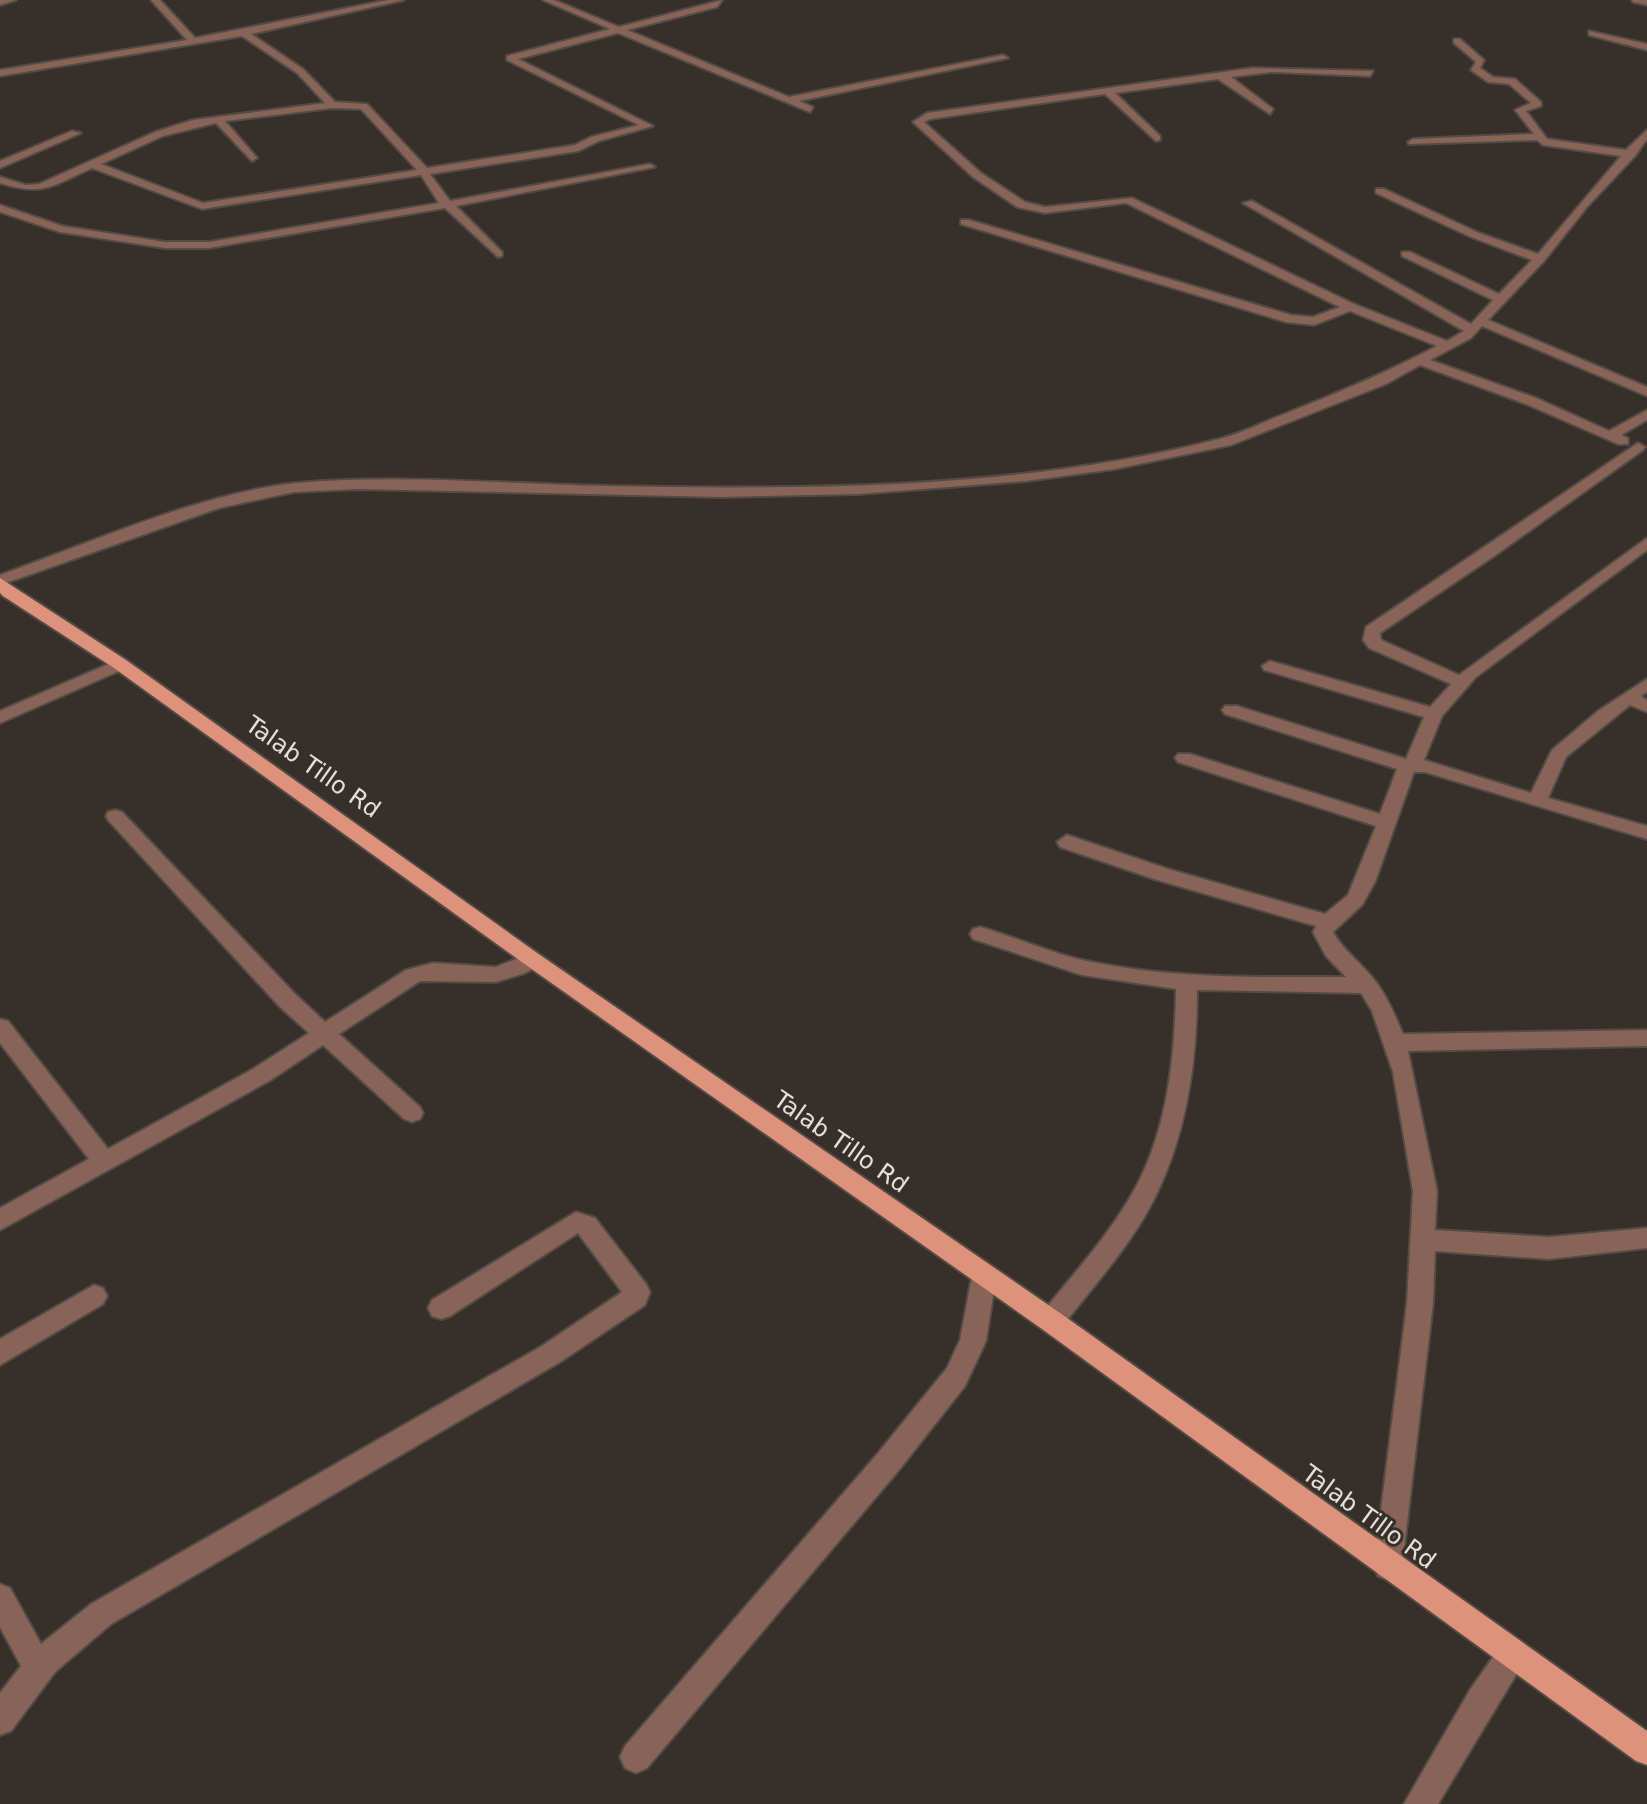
<svg xmlns="http://www.w3.org/2000/svg" width="1647" height="1804" font-family="'DejaVu Sans',sans-serif">
<style>
.lines{fill:none;stroke-linecap:round;stroke-linejoin:round}
.minor-casing{stroke:#534b45;stroke-width:4}
.major-casing{stroke:#534b45;stroke-width:4}
.minor{fill:#886357;fill-rule:evenodd}
.major{fill:#de927b;fill-rule:evenodd}
.labels{text-anchor:middle;dominant-baseline:central;stroke-width:6;stroke-linejoin:round;paint-order:stroke}
.street-label{font-size:24px;fill:#e5dfdb;stroke:#372f29}
</style>
<rect width="100%" height="100%" fill="#372f29"/>
<g class="lines">
<defs>
<g id="minor">
<polygon points="0,0 16,0 0,5"/>
<path d="M151,0H160L195,38L388,0H404L251,34L303,69L335,102L367,104L427,168L575,145L591,137L639,125L507,60V56L610,29L543,0H554L619,27L722,0L717,7L627,30L789,97L1003,55L1008,58L799,101L813,107L810,112L618,33L518,59L653,126L599,141L578,151L430,174L450,201L650,164L655,167L456,206L502,252V256L498,257L445,208L209,248H165L60,232L0,212V205L62,226L165,242H209L439,203L421,175L202,209L92,168C54,185 43,197 0,183V177L26,185L39,184L155,132L193,120L325,103L297,73L242,36L0,76V70L187,40ZM332,108L361,109L417,170L203,203L101,164L163,136L216,123L252,161L257,158L225,121Z"/>
<polygon points="1632,0 1647,0 1647,5 1633,2"/>
<polygon points="1589,31 1647,44 1647,50 1589,35"/>
<path d="M1454,39H1460L1484,60L1480,68L1493,77L1515,79L1541,102V106L1526,111L1547,139L1626,150L1647,130V139L1635,156L1587,207L1544,261L1488,320L1647,387V396L1482,326L1471,338L1430,360L1536,398L1609,431L1647,410V420L1621,435L1628,438V444H1618L1526,404L1420,365L1386,384L1231,445L1115,469L1026,481L859,494L721,497L358,489L294,492L219,508L0,585V575C90,543 203,492 297,483C398,474 506,484 608,486C805,490 1027,489 1219,439C1240,434 1261,423 1282,415C1335,394 1386,373 1437,346L1350,311L1314,325L1286,322L961,224V220H969L1291,315L1313,317L1340,307L1126,203L1045,213L1017,207L973,177L913,122L927,113L1252,68L1373,71L1370,76L1272,72L1231,77L1273,109L1270,114L1218,79L1115,93L1160,136V140L1156,141L1105,94L930,119L924,122L981,173L1025,202L1045,207L1132,198L1354,304L1447,341L1464,331L1243,203L1252,201L1471,324L1493,300L1402,256V252H1410L1499,294L1532,260L1471,237L1376,193V189H1384L1479,233L1538,254L1621,156L1543,145L1537,140L1409,144L1408,142L1413,139L1534,134L1515,110L1531,103L1509,84L1488,82L1471,70L1476,62L1454,43Z"/>
<polygon points="72,131 81,133 0,168 0,161"/>
<path d="M1638,443L1645,447L1643,450L1497,554L1380,633L1381,640L1459,675L1647,538V550L1476,677L1442,716L1424,760L1531,793L1552,750L1598,711L1647,679V692L1641,696L1647,700V712L1630,705L1566,757L1548,798L1647,826V839L1425,772H1414L1375,882L1362,905L1333,932C1344,952 1363,964 1376,982C1388,998 1395,1016 1403,1034L1647,1030V1046L1408,1051L1437,1191L1435,1230L1549,1237L1647,1228V1248L1549,1259L1435,1251L1433,1303L1402,1566L1398,1576L1388,1580L1378,1576L1374,1566L1407,1303L1413,1191L1393,1072L1372,1011L1361,993L1197,990C1197,1068 1185,1147 1145,1216C1121,1256 1089,1292 1060,1329L1051,1332L1042,1329L1038,1321L1042,1313C1075,1272 1112,1232 1137,1185C1168,1126 1175,1054 1176,989L1082,975L973,939L970,934L973,929L980,927C1019,938 1056,956 1097,963C1178,979 1263,977 1346,977L1326,956L1313,932L1316,926L1154,879L1060,847L1057,842L1067,835L1168,869L1325,914L1348,895L1376,826L1178,762L1175,758L1178,754H1190L1380,814L1397,769L1225,714L1222,710L1225,706H1237L1406,759L1424,717L1264,670L1262,666L1270,661L1430,707L1451,684L1369,648L1363,640L1366,627Z"/>
<polygon points="120,659 128,664 126,668 0,723 0,711"/>
<polygon points="115,810 122,812 295,994 325,1022 406,970 433,963 496,967 533,952 540,955 543,960 540,965 525,973 496,982 420,981 339,1034 420,1107 423,1113 420,1119 412,1122 404,1119 323,1045 269,1081 0,1230 0,1208 89,1159 0,1043 0,1019 8,1021 108,1149 253,1069 309,1033 279,1006 108,820 106,816 108,812"/>
<polygon points="576,1212 595,1218 646,1284 650,1292 645,1305 560,1362 111,1624 55,1672 11,1731 0,1735 0,1693 21,1666 0,1627 0,1584 10,1588 41,1644 91,1604 542,1346 622,1292 578,1233 450,1316 441,1319 432,1316 428,1308 432,1300"/>
<polygon points="984,1265 993,1268 996,1276 986,1341 965,1386 899,1470 647,1768 636,1773 625,1768 620,1757 625,1746 879,1452 947,1368 960,1340 972,1276 975,1268"/>
<polygon points="94,1285 103,1288 107,1296 103,1304 0,1365 0,1339"/>
<polygon points="1513,1640 1524,1644 1528,1655 1438,1804 1404,1804 1470,1690 1502,1644"/>
</g>
<polygon id="major" points="0,578 126,660 540,955 1060,1313 1647,1731 1647,1765 1636,1761 1042,1329 526,965 114,668 3,596 0,593"/>
</defs>
<use href="#minor" class="minor-casing"/>
<use href="#major" class="major-casing"/>
<use href="#minor" class="minor"/>
<use href="#major" class="major"/>
</g>
<g class="labels">
<g class="street-label">
<text transform="translate(313 767) rotate(35)">Talab Tillo Rd</text>
<text transform="translate(841 1142) rotate(35)">Talab Tillo Rd</text>
<text transform="translate(1369 1517) rotate(36)">Talab Tillo Rd</text>
</g>
</g>
</svg>
